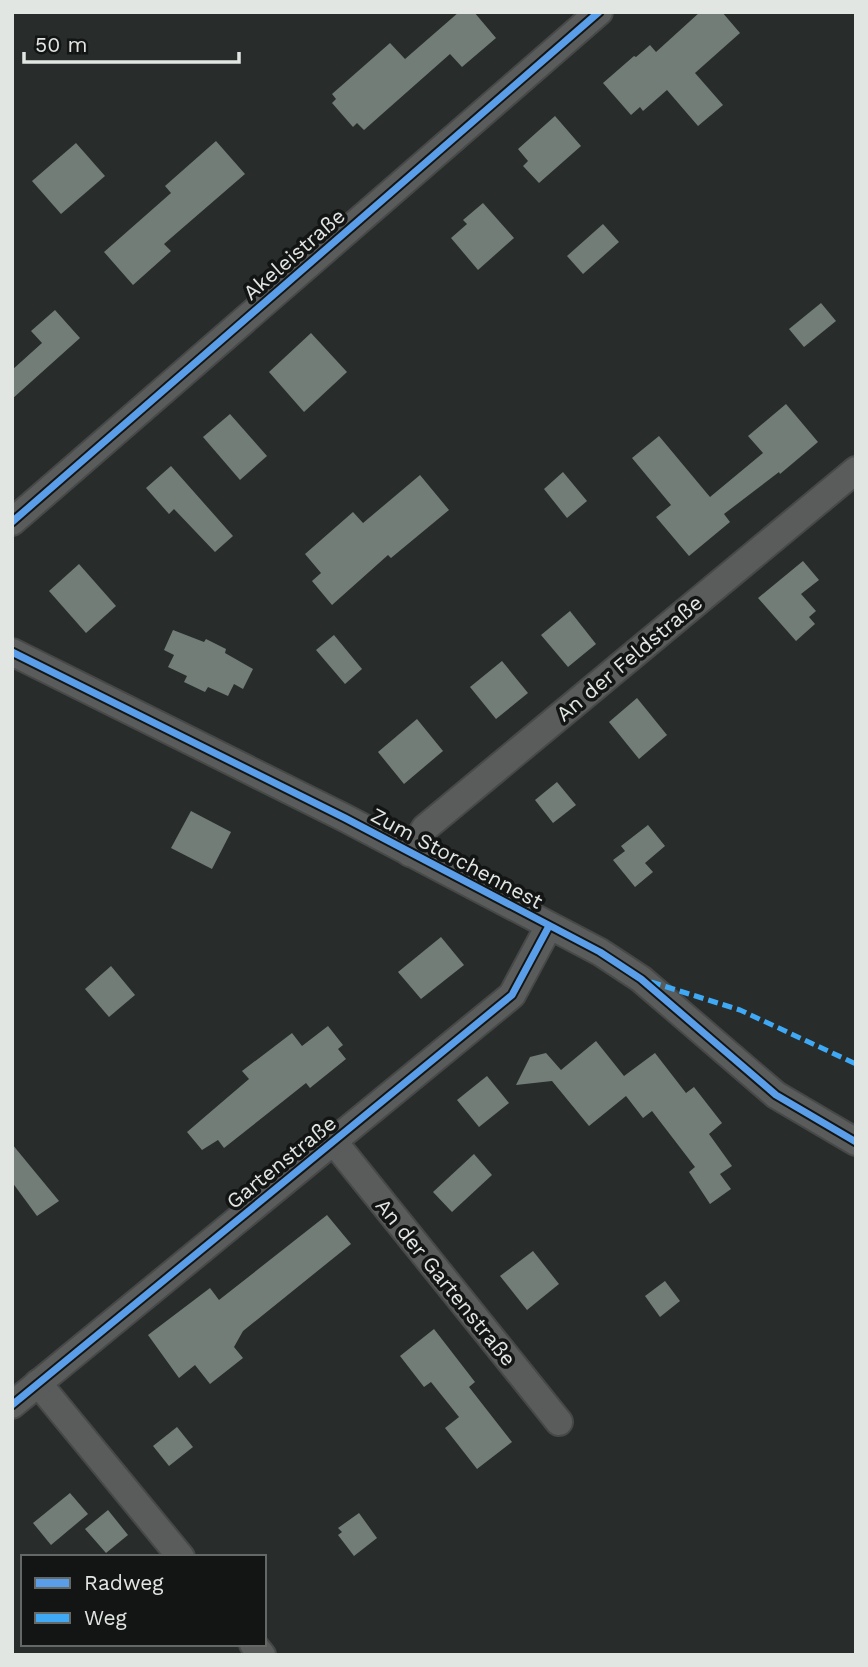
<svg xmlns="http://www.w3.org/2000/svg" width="868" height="1667" font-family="'Work Sans',sans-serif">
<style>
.building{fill:#727d77}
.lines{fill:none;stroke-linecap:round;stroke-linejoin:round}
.street-casing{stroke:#474948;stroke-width:30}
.street{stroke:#5a5c5b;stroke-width:26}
.quiet{stroke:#3fa9f5;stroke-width:5;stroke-dasharray:10 5;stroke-linecap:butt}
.cycleway-casing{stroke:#121513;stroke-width:11}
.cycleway{stroke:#5a9eea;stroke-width:7}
.labels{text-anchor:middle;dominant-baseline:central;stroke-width:7;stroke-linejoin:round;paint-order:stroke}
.street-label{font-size:21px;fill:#e2e6e3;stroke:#121513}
</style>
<rect width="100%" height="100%" fill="#282c2a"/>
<g class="building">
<polygon points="459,12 474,12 496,38 462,67 450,54 364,130 357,123 353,127 332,103 336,99 332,94 390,43 405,59"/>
<polygon points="700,12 722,12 740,33 695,73 723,105 698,126 667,90 643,111 640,107 631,115 603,83 634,56 636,57 650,45 656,52"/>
<polygon points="555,116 581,146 539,183 523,166 528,161 518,149"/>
<polygon points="216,141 245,174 164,244 171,251 133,285 104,252 171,193 165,186"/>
<polygon points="76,143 105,176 61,214 32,181"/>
<polygon points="483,203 514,238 478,270 451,238 467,224 463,220"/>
<polygon points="603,224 619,242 583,274 567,256"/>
<polygon points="821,303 836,321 804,347 789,329"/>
<polygon points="55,310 80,338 12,399 12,370 42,343 31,331"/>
<polygon points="311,333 347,372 304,412 269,372"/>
<polygon points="786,404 818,442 780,474 779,472 724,514 730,522 689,556 656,517 671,505 632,458 659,436 710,497 763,453 748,436"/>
<polygon points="230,414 267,456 240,480 203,437"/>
<polygon points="171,466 233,536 215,552 174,509 169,514 146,488"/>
<polygon points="563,472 587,501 567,518 544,489"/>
<polygon points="420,475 449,510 391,558 388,555 332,605 312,581 321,573 305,554 353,512 363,523"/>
<polygon points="803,561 819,580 801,594 816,611 809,617 815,624 796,641 758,598"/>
<polygon points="79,564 116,606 86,633 49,591"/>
<polygon points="570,611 596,644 568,667 541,635"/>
<polygon points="173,630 204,642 206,639 226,649 225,653 253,669 243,689 234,684 228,696 208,687 205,692 184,682 187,676 168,667 174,655 164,650"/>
<polygon points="334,635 362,669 345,684 316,650"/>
<polygon points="502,661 528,693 496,719 470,687"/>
<polygon points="637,698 667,735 639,759 609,722"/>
<polygon points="417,719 443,751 404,784 378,752"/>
<polygon points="557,782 576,805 553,823 535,800"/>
<polygon points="191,811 231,832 212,869 171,848"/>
<polygon points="648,825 665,846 645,863 653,872 635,887 613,860 625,851 621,846"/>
<polygon points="441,937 464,965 421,999 398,972"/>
<polygon points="111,966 135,995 109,1017 85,989"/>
<polygon points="328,1026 343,1045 338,1049 346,1059 310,1088 306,1083 224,1148 218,1140 202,1150 187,1132 249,1079 242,1071 292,1033 302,1046"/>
<polygon points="596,1041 624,1076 655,1053 686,1093 694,1087 722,1123 709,1134 732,1166 720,1174 731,1189 710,1204 689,1172 695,1167 652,1111 643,1118 626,1096 589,1126 552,1081 516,1085 530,1057 546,1053 561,1070"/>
<polygon points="487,1076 509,1103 479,1127 457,1100"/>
<polygon points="12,1144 59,1201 37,1216 12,1182"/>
<polygon points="474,1154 492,1175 452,1212 433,1192"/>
<polygon points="327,1215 351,1244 243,1331 234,1347 243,1358 210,1384 195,1365 179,1378 148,1335 210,1288 219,1300"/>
<polygon points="533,1251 559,1284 527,1310 500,1276"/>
<polygon points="665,1281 680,1301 660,1317 645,1296"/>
<polygon points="434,1329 475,1382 469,1387 512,1442 477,1469 445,1428 459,1417 431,1382 424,1387 400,1356"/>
<polygon points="177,1427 193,1447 169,1466 153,1446"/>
<polygon points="70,1493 88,1514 51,1545 33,1523"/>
<polygon points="108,1510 128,1535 106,1553 85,1529"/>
<polygon points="359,1513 377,1538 354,1556 338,1535 342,1532 338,1528"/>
</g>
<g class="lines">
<defs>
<g id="street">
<polyline points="12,522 599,12"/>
<polyline points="12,652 345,818 600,952 641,979 776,1095 856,1142"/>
<polyline points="410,853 425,828 856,470"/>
<polyline points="334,1142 559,1422"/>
<polyline points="38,1383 181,1557"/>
<polyline points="12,1405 512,995 549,926"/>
<polyline points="253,1644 262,1655"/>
</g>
</defs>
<use href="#street" class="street-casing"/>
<use href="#street" class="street"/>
<polyline class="quiet" points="651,982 740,1010 856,1064"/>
<defs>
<g id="cycleway">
<polyline points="12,522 599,12"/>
<polyline points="12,652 345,818 600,952 641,979 776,1095 856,1142"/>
<polyline points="12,1405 512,995 549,926"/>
</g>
</defs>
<use href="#cycleway" class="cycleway-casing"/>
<use href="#cycleway" class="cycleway"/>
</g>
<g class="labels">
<g class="street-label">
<text transform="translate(294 254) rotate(-41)">Akeleistraße</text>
<text transform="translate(629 658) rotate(-40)">An der Feldstraße</text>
<text transform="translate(457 858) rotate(28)">Zum Storchennest</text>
<text transform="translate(281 1162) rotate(-39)">Gartenstraße</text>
<text transform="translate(446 1282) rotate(51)">An der Gartenstraße</text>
</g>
</g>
<rect width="868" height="1667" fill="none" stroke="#e2e6e3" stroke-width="28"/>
<rect x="21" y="1555" width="245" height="91" fill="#121513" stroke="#656966" stroke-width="2"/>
<rect x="35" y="1578" width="35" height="10" fill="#5a9eea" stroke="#656966" stroke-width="2"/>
<text x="84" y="1590" font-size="21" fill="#e2e6e3">Radweg</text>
<rect x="35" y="1613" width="35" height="10" fill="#3fa9f5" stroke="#656966" stroke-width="2"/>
<text x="84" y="1625" font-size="21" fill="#e2e6e3">Weg</text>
<path d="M24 52v10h215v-10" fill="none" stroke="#e2e6e3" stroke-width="3.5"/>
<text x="35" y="52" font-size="21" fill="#e2e6e3" stroke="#121513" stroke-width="5" paint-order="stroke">50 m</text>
</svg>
